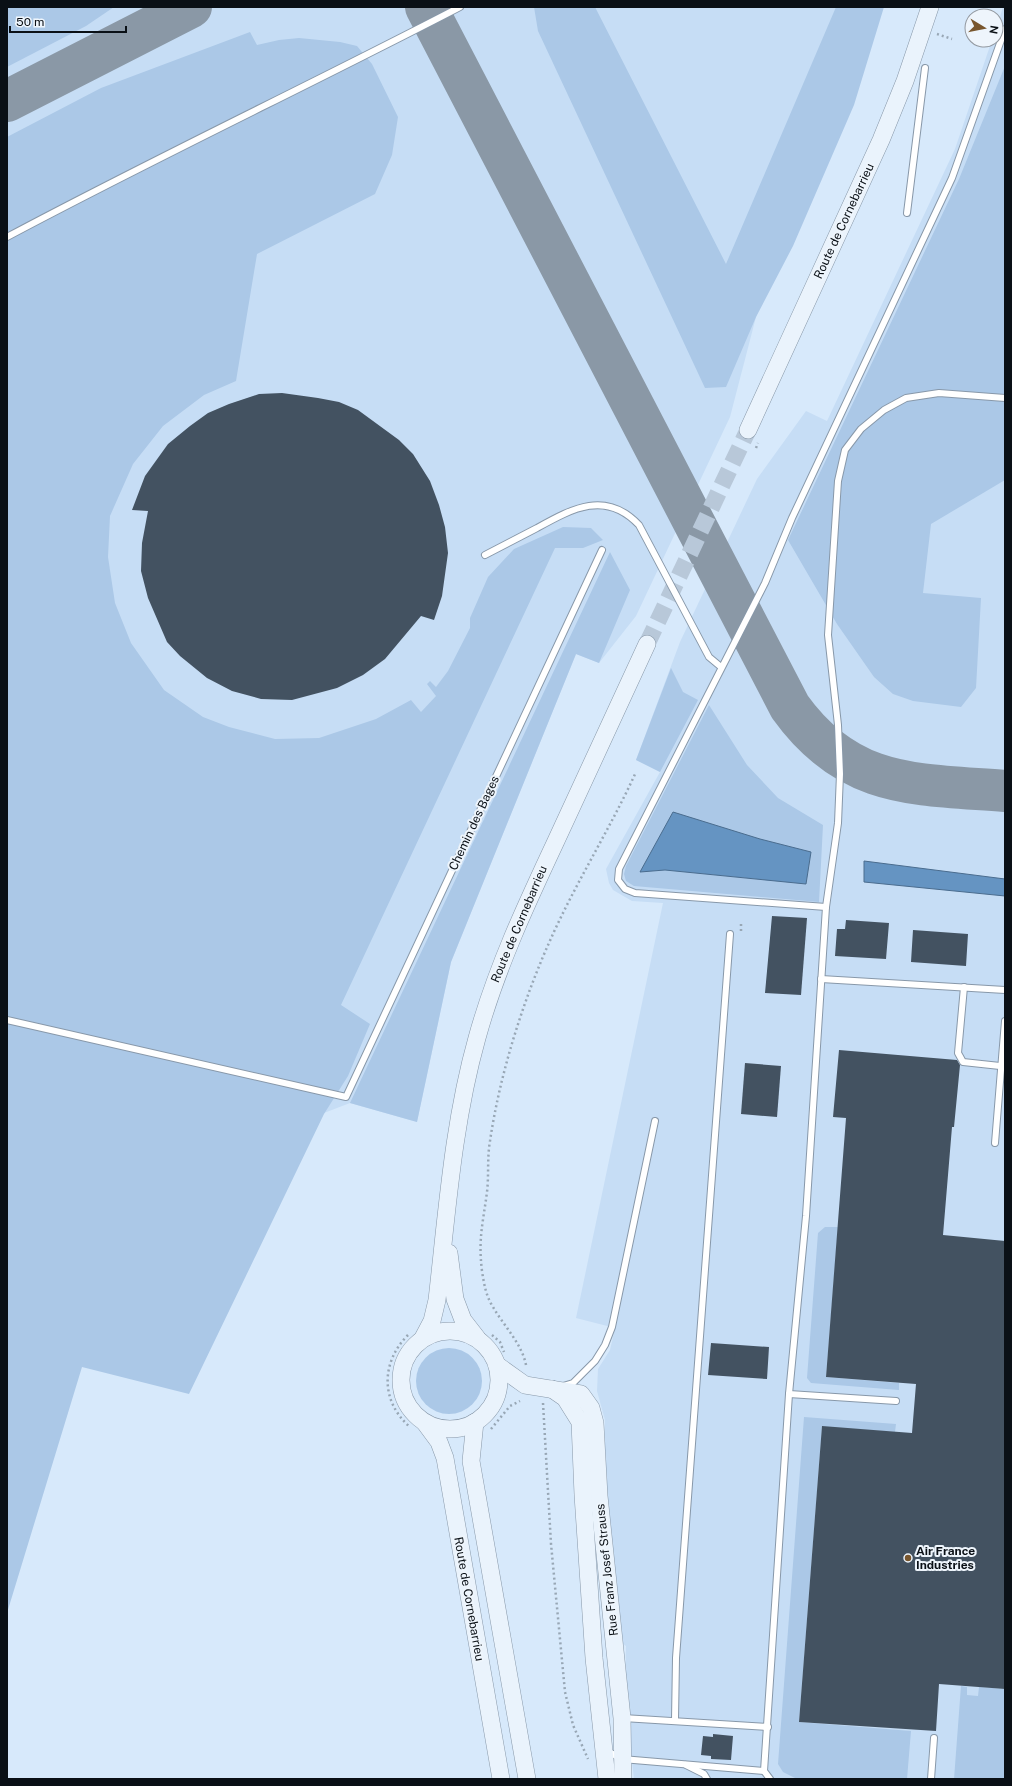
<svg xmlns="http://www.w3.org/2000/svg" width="1012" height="1786" font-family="'Public Sans',sans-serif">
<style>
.built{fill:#c6ddf5}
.green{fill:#abc8e7;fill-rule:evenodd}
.water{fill:#6594c2;stroke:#4a6c8e}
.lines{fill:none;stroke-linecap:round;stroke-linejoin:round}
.taxiway{stroke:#8a98a6;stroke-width:42}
.building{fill:#435261}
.secondary-tunnel{stroke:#b8c8d9;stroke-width:17;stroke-dasharray:17 8;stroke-linecap:butt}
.lane-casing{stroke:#8898a9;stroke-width:8}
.secondary-casing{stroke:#8898a9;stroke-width:18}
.path{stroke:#98a7b5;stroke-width:2.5;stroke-dasharray:2 3;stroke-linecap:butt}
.lane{stroke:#fff;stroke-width:6}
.secondary{stroke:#eaf3fc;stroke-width:17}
.poi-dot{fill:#78562e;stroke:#eef5fc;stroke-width:1.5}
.labels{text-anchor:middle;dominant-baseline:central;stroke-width:4;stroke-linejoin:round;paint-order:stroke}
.street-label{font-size:12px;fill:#0a1016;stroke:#eef5fc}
.poi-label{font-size:12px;font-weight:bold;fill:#0a1016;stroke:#eef5fc;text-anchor:start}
</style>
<rect width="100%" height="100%" fill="#d7e9fb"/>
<g class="built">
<polygon points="7,7 858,7 756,317 730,417 636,616 599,663 576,654 451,962 417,1122 350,1103 324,1113 7,1030"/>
<polygon points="1003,7 1005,7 1005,1779 634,1779 625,1701 626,1646 622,1643 604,1497 605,1420 597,1391 598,1369 610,1350 615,1328 576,1318 663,903 632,901 613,890 609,883 606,869 660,772 636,760 680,642 757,479 806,411 827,421 955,149 992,40 996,40 996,29"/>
</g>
<g class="green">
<polygon points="7,7 114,7 86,26 7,67"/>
<polygon points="534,7 595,7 726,264 836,7 884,7 854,105 793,246 756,317 726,387 705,388 538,31"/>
<polygon points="250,32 257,45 279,40 299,38 340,42 357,46 372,64 398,117 392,155 375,194 257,254 236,381 204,395 163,426 133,464 110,516 108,557 115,603 131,643 164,690 203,717 229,727 275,739 319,738 376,719 411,700 421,712 436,696 427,684 430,681 436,687 448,671 470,628 470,618 488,577 514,549 563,527 591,528 603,540 583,548 555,548 341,1005 370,1024 348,1076 324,1114 189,1394 82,1367 7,1613 7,137 101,88"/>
<polygon points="1005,66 1005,480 931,524 923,593 981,598 976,688 961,707 913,701 893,694 874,677 837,624 788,540 959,179"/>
<polygon points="610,552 630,590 599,663 576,654 451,962 417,1122 350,1103"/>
<polygon points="671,668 683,692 698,700 660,772 636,760"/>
<path d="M709,705L747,765L778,798L823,825L819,902L634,886L626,881L624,874L626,866ZM760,839L810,852L665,870L640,871Z"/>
<polygon points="825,1227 838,1227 826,1377 899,1383 899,1390 811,1383 807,1378 818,1233"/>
<circle cx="449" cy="1381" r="33"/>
<polygon points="804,1417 896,1424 895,1432 822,1427 799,1722 911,1731 907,1779 795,1778 783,1772 778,1764"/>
<polygon points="961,1686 967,1687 967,1695 978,1696 979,1687 1005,1689 1005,1779 954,1779"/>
</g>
<g class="water">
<polygon points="673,812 760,839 811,852 806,884 665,870 640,872"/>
<polygon points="864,861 1005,879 1005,896 864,882"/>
</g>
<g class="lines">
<g class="taxiway">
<path d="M426,7L790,707C849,789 915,784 1005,791"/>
<polyline points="7,101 191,7"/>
</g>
</g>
<g class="building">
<polygon points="282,393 318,398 339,402 358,410 399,440 413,454 430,481 439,505 445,527 448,553 442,596 434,620 421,616 385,659 363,675 337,688 292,700 261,699 232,691 207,678 180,656 167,642 148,598 141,571 142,543 148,511 132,510 145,476 168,444 190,426 208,413 229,404 259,394"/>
<polygon points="772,916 807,918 801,995 765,993"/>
<polygon points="846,920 889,923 886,959 835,956 837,929 845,929"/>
<polygon points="913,930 968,934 966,966 911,962"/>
<polygon points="839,1050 957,1060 960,1065 954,1127 952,1127 943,1235 1005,1241 1005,1689 939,1684 936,1731 799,1722 822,1426 912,1433 916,1384 826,1377 846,1118 833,1117"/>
<polygon points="745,1063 781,1066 777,1117 741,1114"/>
<polygon points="711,1343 769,1347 767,1379 708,1375"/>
<polygon points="713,1734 733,1736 731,1760 711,1759 711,1756 701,1755 703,1736 713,1737"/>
</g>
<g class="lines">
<polyline class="secondary-tunnel" points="647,644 748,430"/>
<defs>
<g id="lane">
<polyline points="907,213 925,68"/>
<path d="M7,237C157,157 310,85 460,7"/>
<path d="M485,555C502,546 520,537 537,528C573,508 606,490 639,525L709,657L721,667"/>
<polyline points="826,907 635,893 625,889 618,880 619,869 765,583 792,518 952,178 1005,29"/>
<polyline points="821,979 1005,990"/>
<polyline points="964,987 958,1053 963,1062 1000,1066"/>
<polyline points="7,1020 346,1097 602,550"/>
<polyline points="995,1143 1005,1021"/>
<polyline points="563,1386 573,1383 595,1361 605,1345 612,1327 655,1121"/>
<polyline points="789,1394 896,1401"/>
<polyline points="623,1718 768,1727"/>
<polyline points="675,1720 676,1658 730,934"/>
<polyline points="607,1751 622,1759 764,1771"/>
<polyline points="686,1765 704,1774 707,1779"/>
<polyline points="770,1779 764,1771 789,1394 806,1216 826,907 838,823 840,774 838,725 828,635 838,481 845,450 861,429 884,410 906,398 939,393 1005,398"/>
<polyline points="931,1779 934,1738"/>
</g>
<g id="secondary">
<polyline points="748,430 881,140 905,81 930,7"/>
<polyline points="449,1253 455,1299 463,1320 477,1338"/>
<circle cx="450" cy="1380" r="49"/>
<path d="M423,1338L432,1321L437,1300C447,1212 453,1123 477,1038C496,969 526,905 556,841C586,775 617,710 647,644"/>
<polyline points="497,1365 525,1385 581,1394 591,1408 595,1423 599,1496 622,1718 623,1779"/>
<polyline points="552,1389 565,1398 580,1422 583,1495 594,1658 607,1779"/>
<polyline points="475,1422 471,1461 527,1779"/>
<polyline points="425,1423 439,1442 445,1458 501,1779"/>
</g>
</defs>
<use href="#lane" class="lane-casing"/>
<use href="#secondary" class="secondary-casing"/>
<g class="path">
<polyline points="937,34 952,39"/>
<polyline points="756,448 758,443"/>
<polyline points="741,931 741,923"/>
<path d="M408,1335C381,1362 380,1401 410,1427"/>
<polyline points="492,1335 500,1342 504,1352"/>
<path d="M526,1365C522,1344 504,1326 493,1307C486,1296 484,1284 482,1271C478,1239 483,1223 487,1192C489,1175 487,1158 490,1141C500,1073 524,997 553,934C578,879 611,827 636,772"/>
<polyline points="543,1403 551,1544 565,1692 573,1725 588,1759"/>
<polyline points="491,1429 510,1406 520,1401"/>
</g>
<use href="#lane" class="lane"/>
<use href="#secondary" class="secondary"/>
</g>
<circle class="poi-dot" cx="908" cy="1558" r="4"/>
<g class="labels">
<g class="street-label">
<text transform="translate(844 221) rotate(-65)">Route de Cornebarrieu</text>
<text transform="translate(474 823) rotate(-65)">Chemin des Bages</text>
<text transform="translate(519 924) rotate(-67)">Route de Cornebarrieu</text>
<text transform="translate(607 1570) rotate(-96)">Rue Franz Josef Strauss</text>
<text transform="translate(469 1599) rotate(80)">Route de Cornebarrieu</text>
</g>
<g class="poi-label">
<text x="916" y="1551">Air France<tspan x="916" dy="14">Industries</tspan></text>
</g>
</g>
<rect width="1012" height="1786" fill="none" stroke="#0a1016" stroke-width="16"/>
<g transform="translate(984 28) rotate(100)"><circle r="19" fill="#eef5fc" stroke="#9399a0"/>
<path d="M0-3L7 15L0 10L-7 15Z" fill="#78562e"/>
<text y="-6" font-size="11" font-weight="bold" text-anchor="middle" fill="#0a1016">N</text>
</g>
<path d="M10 26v6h116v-6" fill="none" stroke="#0a1016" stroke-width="2"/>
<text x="16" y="26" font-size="12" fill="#0a1016" stroke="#eef5fc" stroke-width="3" paint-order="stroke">50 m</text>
</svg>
